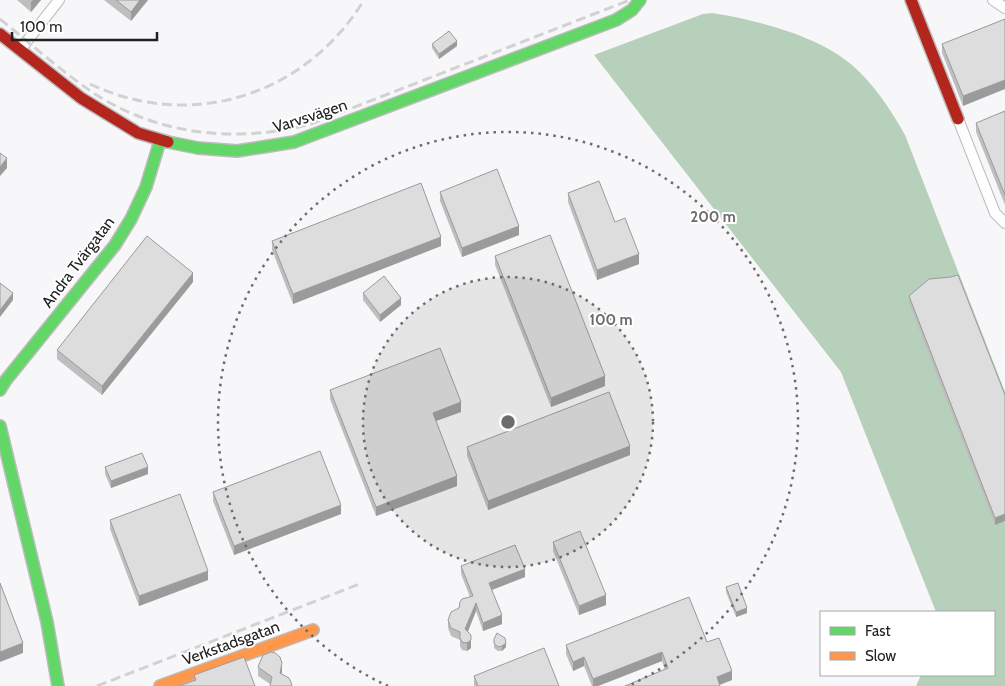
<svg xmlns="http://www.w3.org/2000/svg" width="1005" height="686" font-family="Cabin,sans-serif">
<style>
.water{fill:#b6d0bb}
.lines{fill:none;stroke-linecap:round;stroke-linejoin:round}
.street-casing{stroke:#bdbcbd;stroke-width:12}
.fast-casing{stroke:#bdbcbd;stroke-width:14}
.slow-casing{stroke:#bdbcbd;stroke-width:14}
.jam-casing{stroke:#bdbcbd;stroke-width:14}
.street{stroke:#fefefe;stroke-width:10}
.fast{stroke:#63d668;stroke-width:11}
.slow{stroke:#ff974d;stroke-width:11}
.jam{stroke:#b3261e;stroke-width:11}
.rail{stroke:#d3d2d3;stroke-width:3;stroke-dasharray:10 5;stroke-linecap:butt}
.wall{fill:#bfbebf}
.shaded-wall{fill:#9b9b9b}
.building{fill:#deddde;stroke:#9b9b9b}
.ring{fill:none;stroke:#6d6c6d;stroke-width:2.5;stroke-dasharray:2.5 5}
.labels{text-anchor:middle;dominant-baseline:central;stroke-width:4;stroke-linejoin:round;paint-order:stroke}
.street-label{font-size:16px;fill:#222122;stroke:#fff}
.centre{fill:#6d6c6d;stroke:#fff;stroke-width:2.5}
.ring-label{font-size:15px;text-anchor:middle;font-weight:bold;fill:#6d6c6d;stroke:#fff;stroke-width:4;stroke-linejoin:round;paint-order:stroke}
</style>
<rect width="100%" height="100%" fill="#f7f6f8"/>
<path class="water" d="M712,13C756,20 817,35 852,65C874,84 891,110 905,135L1005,392V686H916L921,675H994V612H936L841,372L594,55L703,14Z"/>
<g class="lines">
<defs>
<g id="street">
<polyline points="993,0 1005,8"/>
<polyline points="20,50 59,0"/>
<polyline points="960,124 995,213 1005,223"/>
</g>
<g id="fast">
<polyline points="168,142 198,148 237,151 294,142 616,20 632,10 640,0"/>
<polyline points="0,390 6,380 115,245 131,219 146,187 160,141"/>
<polyline points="0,426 47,622 58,686"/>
</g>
<polyline id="slow" points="160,686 313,630"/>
<g id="jam">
<polyline points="911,0 958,119"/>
<polyline points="0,34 81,98 138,133 168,142"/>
</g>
</defs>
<use href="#street" class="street-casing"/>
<use href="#fast" class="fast-casing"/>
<use href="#slow" class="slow-casing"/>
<use href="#jam" class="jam-casing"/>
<use href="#street" class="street"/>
<use href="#fast" class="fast"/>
<use href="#slow" class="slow"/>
<use href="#jam" class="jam"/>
<g class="rail">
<path d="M0,19C31,44 62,72 95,94C160,136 238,143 311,124L630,0"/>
<path d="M90,84C192,132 306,95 364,0"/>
<polyline points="97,686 362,583"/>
</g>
</g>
<g class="wall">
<polygon points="17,0 41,0 31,12"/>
<polygon points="104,0 148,0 131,21"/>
<polygon points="1005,19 963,106 942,53 942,44"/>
<polygon points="432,44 457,46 439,59 432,48"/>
<polygon points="1005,111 1005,205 976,132 976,123"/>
<polygon points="440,192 519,235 462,257 440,201"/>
<polygon points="568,193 639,264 597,280 568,202"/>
<polygon points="272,241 441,246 293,304 272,250"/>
<polygon points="495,256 605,386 551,407 495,265"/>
<polygon points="193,282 102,395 57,359 57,350"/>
<polygon points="363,293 401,305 380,322 363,300"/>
<polygon points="909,296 1005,395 995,525 909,303"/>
<polygon points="330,390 461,412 436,421 457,486 376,516 330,399"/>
<polygon points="467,447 630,455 488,510 467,456"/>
<polygon points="105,467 148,474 111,488 105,474"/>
<polygon points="213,492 341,514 234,555 213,501"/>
<polygon points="110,520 208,580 139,606 110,529"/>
<polygon points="553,542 606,605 579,615 553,551"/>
<polygon points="461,566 525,577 492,590 502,624 483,631 476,611 468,632 471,635 471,648 467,651 462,650 460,646 460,640 451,636 448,628 448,620 470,597 461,574"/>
<polygon points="726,587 747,613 736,617 726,592"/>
<polygon points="494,639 506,647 502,651 498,651 494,648"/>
<polygon points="707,642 732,680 720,684 665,670 662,661 598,686 592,686 584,666 573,671 566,654 566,645"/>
<polygon points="258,667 282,672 282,674 270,684 258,676"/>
<polygon points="474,676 559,686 474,686"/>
</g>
<g class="shaded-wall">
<polygon points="33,0 41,0 31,12 31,2"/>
<polygon points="140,0 148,0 131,21 131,12"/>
<polygon points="457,41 457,46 439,59 439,54"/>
<polygon points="1005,80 1005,89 963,106 963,96"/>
<polygon points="7,158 7,168 0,176 0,167"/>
<polygon points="519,226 519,235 462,257 462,248"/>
<polygon points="441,237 441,246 293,304 293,294"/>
<polygon points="639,254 639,264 597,280 597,270"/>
<polygon points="193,273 193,282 102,395 102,386"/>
<polygon points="13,293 13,300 0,317 0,310"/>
<polygon points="401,298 401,305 380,322 380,315"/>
<polygon points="605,376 605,386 551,407 551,398"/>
<polygon points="461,402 461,412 433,422 433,413"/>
<polygon points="630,446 630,455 488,510 488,501"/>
<polygon points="148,467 148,474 111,488 111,481"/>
<polygon points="457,476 457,486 376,516 376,507"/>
<polygon points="341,505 341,514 234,555 234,546"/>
<polygon points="1005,514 1005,521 995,525 995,518"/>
<polygon points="525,569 525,577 489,591 489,583"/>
<polygon points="208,571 208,580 139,606 139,596"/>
<polygon points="606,595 606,605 579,615 579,606"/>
<polygon points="476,603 476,611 465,638 465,629"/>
<polygon points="747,608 747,613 736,617 736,612"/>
<polygon points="502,615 502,624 483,631 483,623"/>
<polygon points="471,640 471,648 467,651 467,643"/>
<polygon points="23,643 23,653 0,662 0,652"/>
<polygon points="506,643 506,647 502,651 502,646"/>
<polygon points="662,652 662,661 598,686 593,686 593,679"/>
<polygon points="584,657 584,666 573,671 573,662"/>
<polygon points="282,663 282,672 280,682 280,673"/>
<polygon points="732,671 732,680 717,686 717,677"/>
</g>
<g class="building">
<polygon points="116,0 140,0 131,12"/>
<polygon points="1005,19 1005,80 963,96 942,44"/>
<polygon points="449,31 457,41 439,54 432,44"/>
<polygon points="1005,111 1005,195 976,123"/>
<polygon points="0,153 7,158 0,167"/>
<polygon points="497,169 519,226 462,248 440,192"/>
<polygon points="599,181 615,222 625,218 639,254 597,270 568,193"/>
<polygon points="421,183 441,237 293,294 272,241"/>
<polygon points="550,235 605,376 551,398 495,256"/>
<polygon points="147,236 193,273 102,386 57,350"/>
<polygon points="958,275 1005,395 1005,514 995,518 909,296 929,279 951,277"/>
<polygon points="384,276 401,298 380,315 363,293"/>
<polygon points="0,283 13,293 0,310"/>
<polygon points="440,348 461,402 433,413 457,476 376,507 330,390"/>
<polygon points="609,392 630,446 488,501 467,447"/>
<polygon points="320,451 341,505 234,546 213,492"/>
<polygon points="142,453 148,467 111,481 105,467"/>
<polygon points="180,494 208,571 139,596 110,520"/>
<polygon points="580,531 606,595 579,606 553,542"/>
<polygon points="515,545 525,569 489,583 502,615 483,623 476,603 465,629 471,635 471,640 467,643 462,642 460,638 460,632 451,628 448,620 451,612 459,608 460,602 462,599 473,596 461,566"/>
<polygon points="0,583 23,643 0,652"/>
<polygon points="738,583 747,608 736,612 726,587"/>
<polygon points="689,597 707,642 719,638 732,671 717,677 720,686 625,686 668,668 662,652 593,679 584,657 573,662 566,645"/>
<polygon points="497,633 505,638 506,643 502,646 498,647 494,643 494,639"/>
<polygon points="544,648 559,686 478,686 474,676"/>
<polygon points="271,652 275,653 280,657 282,663 280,673 289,678 291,682 292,686 270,686 272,677 258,667 263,655"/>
<polygon points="244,657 255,686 179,686 196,680 194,675"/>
</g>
<circle cx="508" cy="422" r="145" fill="#6d6c6d" fill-opacity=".12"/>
<g class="ring">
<circle cx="508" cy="422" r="145"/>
<path d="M388 686A290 290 0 1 1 628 686"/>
</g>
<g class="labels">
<g class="street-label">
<text transform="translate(310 116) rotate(-18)">Varvsvägen</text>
<text transform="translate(78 262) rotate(-53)">Andra Tvärgatan</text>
<text transform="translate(231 643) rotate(-20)">Verkstadsgatan</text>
</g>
</g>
<circle cx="508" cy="422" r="8" class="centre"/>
<g class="ring-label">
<text x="713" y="222">200 m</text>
<text x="611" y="325">100 m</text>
</g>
<rect x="820" y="611" width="175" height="65" fill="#ffffff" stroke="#a7a6a7"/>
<rect x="830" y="627" width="25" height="8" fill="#63d668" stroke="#a7a6a7"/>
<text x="865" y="636" font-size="15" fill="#222122">Fast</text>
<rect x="830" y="652" width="25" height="8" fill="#ff974d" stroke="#a7a6a7"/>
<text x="865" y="661" font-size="15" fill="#222122">Slow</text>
<path d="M12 32v8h145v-8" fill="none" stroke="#222122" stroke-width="2.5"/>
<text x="20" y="32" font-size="15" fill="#222122" stroke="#ffffff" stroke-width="4" paint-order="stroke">100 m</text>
</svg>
